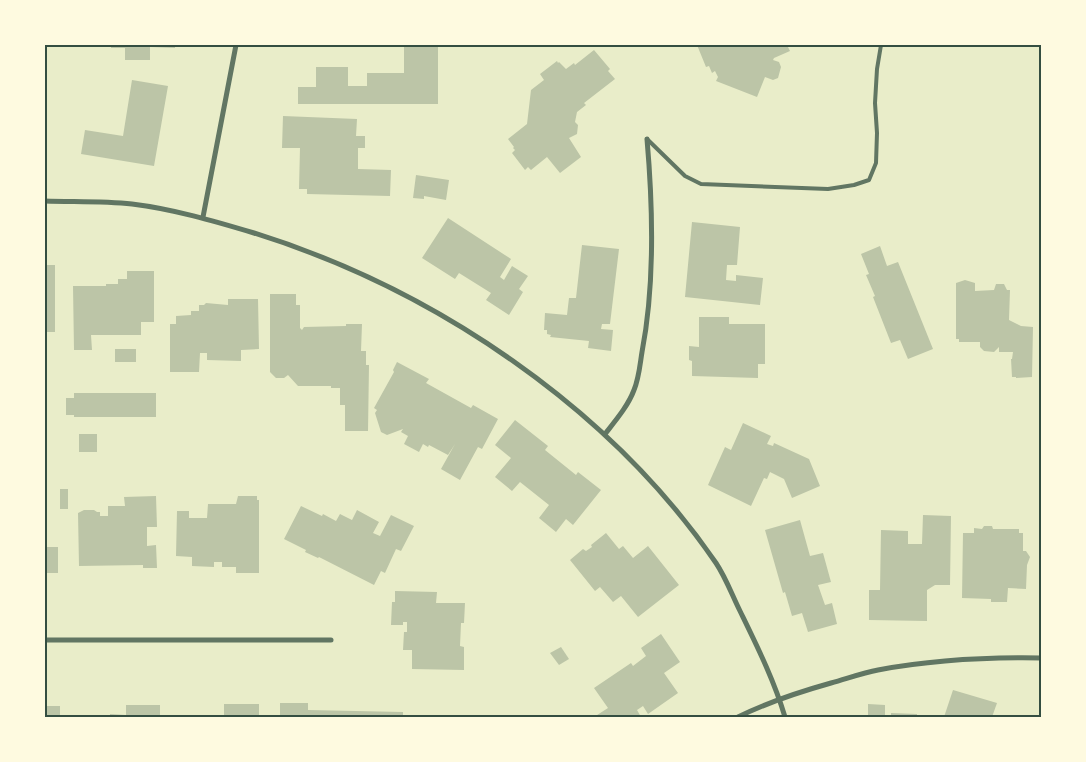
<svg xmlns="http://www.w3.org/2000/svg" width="1086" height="762" font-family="Arial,sans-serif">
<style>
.building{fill:#bcc5a7}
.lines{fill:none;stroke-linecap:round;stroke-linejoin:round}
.service{stroke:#617663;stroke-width:4}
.minor{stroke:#617663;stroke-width:5}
.neatline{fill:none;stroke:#344e41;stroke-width:2}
</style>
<rect width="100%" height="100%" fill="#e9edc9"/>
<g class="building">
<polygon points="111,45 175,45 175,48 150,47 150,60 125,60 125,48 111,48"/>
<polygon points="404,45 438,45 438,104 298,104 298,87 316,87 316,67 348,67 348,86 367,86 367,73 404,73"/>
<polygon points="697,45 787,45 790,51 774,58 773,60 779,62 781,67 778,78 773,80 765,77 757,97 716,81 718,77 715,71 712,73 709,66 706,67"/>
<polygon points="594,50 610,69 608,71 615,79 584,103 586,105 577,112 575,122 578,125 577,134 569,138 581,157 560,173 547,157 531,170 528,167 525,170 512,153 515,150 513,148 514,147 508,139 527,124 531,90 544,80 540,74 557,61 558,63 559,62 566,69 574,63 575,65"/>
<polygon points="132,80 168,86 154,166 81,154 85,130 123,136"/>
<polygon points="283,116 357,119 356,136 365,136 365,148 358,148 358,169 391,170 390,196 307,194 307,189 299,189 300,148 282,148"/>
<polygon points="416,175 449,180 446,200 424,196 424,199 413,198"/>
<polygon points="448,218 511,259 500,277 504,280 512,266 528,276 519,289 523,292 509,315 486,300 491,293 459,273 455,279 422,258"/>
<polygon points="692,222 740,227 737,265 727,265 726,280 736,281 736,275 763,278 760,305 685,297"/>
<polygon points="582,245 619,249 610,324 602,324 601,329 613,330 611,351 588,348 589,341 550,337 551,335 547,334 547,330 544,330 545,313 567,315 569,298 576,298"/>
<polygon points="880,246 887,266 898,262 933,349 908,359 900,340 891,343 873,297 875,296 866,275 869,274 861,254"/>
<rect x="45" y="265" width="10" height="67"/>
<polygon points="127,271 154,271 154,322 141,322 141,335 91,335 92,350 74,350 73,286 106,286 106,284 118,284 118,279 127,279"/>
<polygon points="965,280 975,283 975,291 994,290 996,284 1004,284 1007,290 1010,290 1009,320 1021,326 1033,327 1032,377 1016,378 1016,377 1012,377 1011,359 1012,359 1013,352 999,352 999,347 994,352 984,351 980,347 980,342 959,342 959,339 956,339 956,283"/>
<polygon points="270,294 296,294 296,305 300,305 300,328 302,330 304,327 346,326 346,324 362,324 361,351 366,351 366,365 369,365 368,431 345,431 345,405 340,405 340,388 331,388 331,386 298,386 288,375 284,378 276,378 270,372"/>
<polygon points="228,299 258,299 259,349 241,350 241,361 207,360 207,353 200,353 199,372 170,372 170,324 176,324 176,316 191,315 191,311 199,311 199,305 204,305 206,303 228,305"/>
<polygon points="699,317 729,317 729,324 765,324 765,364 758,364 758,378 692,376 692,361 689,360 689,346 699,347"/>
<rect x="115" y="349" width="21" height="13"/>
<polygon points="397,362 429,379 426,383 471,408 473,405 498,419 482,449 478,447 460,480 441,469 455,444 448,455 429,445 428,447 423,444 419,452 404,444 408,436 401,432 403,429 387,435 381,432 375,413 377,410 374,408 394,372 393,370"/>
<polygon points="74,393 156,393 156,417 74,417 74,415 66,415 66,398 74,398"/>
<polygon points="515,420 548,446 545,450 576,475 578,472 601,490 573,525 566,519 556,532 539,518 549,505 520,482 512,491 495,477 511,458 495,445"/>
<polygon points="743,423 771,436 767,444 773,446 774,443 809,459 820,486 792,498 784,479 770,472 767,479 764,478 751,506 708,485 725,447 731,450"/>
<rect x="79" y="434" width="18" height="18"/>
<rect x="60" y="489" width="8" height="20"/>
<polygon points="156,496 157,527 147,527 147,546 156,545 157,568 143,568 143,565 79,566 78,513 84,510 94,510 97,512 100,512 100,516 108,516 108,506 125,506 124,497"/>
<polygon points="238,496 257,496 257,500 259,500 259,573 236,573 236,567 222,567 222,562 214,562 214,567 192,566 192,557 176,556 177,511 189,511 189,518 207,518 208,504 236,504"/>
<polygon points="301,506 322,516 323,514 336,521 340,514 352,520 357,510 379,522 373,533 380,536 391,515 414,526 401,551 396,549 385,573 381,571 374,585 319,557 318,558 305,552 306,550 284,539"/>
<polygon points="923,515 951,516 950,585 935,585 927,590 927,621 869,620 869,590 880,590 881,530 908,531 908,544 922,544"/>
<polygon points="800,520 810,556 823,553 831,582 818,585 825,605 832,603 837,624 808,632 802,613 792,616 785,592 783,593 765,530"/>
<polygon points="984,526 992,526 993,529 1019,529 1019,533 1023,533 1023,551 1026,551 1030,557 1027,565 1026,589 1008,588 1007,602 991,602 991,599 962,598 963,533 974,533 974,528 982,529"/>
<polygon points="606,533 619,549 623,546 633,558 648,546 679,585 638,617 621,596 613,602 600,587 595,591 570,560 583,549 586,551 592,547 591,545"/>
<rect x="45" y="547" width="13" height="26"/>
<polygon points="395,591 437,592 436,603 465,603 464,623 461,623 460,646 464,647 464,670 412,669 412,650 403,650 404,632 407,632 407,622 403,622 403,625 391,625 392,602 395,602"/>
<polygon points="661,634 680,662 664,673 678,693 648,714 643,706 637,710 641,717 594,717 608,708 594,688 631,663 633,666 646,656 641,648"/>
<polygon points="561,647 569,659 559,665 550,653"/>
<polygon points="953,690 997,703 992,717 944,717"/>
<polygon points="280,703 308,703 308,710 403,712 403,717 280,717"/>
<rect x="224" y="704" width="35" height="13"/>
<polygon points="868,704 885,705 885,717 859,717 859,715 868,715"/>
<polygon points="126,705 160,705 160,717 110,717 110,714 126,715"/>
<rect x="45" y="706" width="15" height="11"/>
<polygon points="891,713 917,714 917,717 891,717"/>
</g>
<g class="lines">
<polyline class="service" points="647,139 685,176 701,184 828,189 854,185 869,180 876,163 877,133 875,103 877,69 881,45"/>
<g class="minor">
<path d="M45,201C74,202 103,201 132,204C173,209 214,221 254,233C434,289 609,407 716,563C726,578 732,595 740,611C757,646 774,680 785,717"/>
<polyline points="203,217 236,45"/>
<path d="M605,434C616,420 628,406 634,390C639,378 640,364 642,352C655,285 653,208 647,139"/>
<polyline points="45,640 331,640"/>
<path d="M738,717C768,702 799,692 831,683C846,679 862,673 878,670C932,660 986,657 1041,658"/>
</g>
</g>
<rect width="1086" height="762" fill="none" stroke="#fefae0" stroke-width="92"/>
<rect x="46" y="46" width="994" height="670" class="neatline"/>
</svg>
